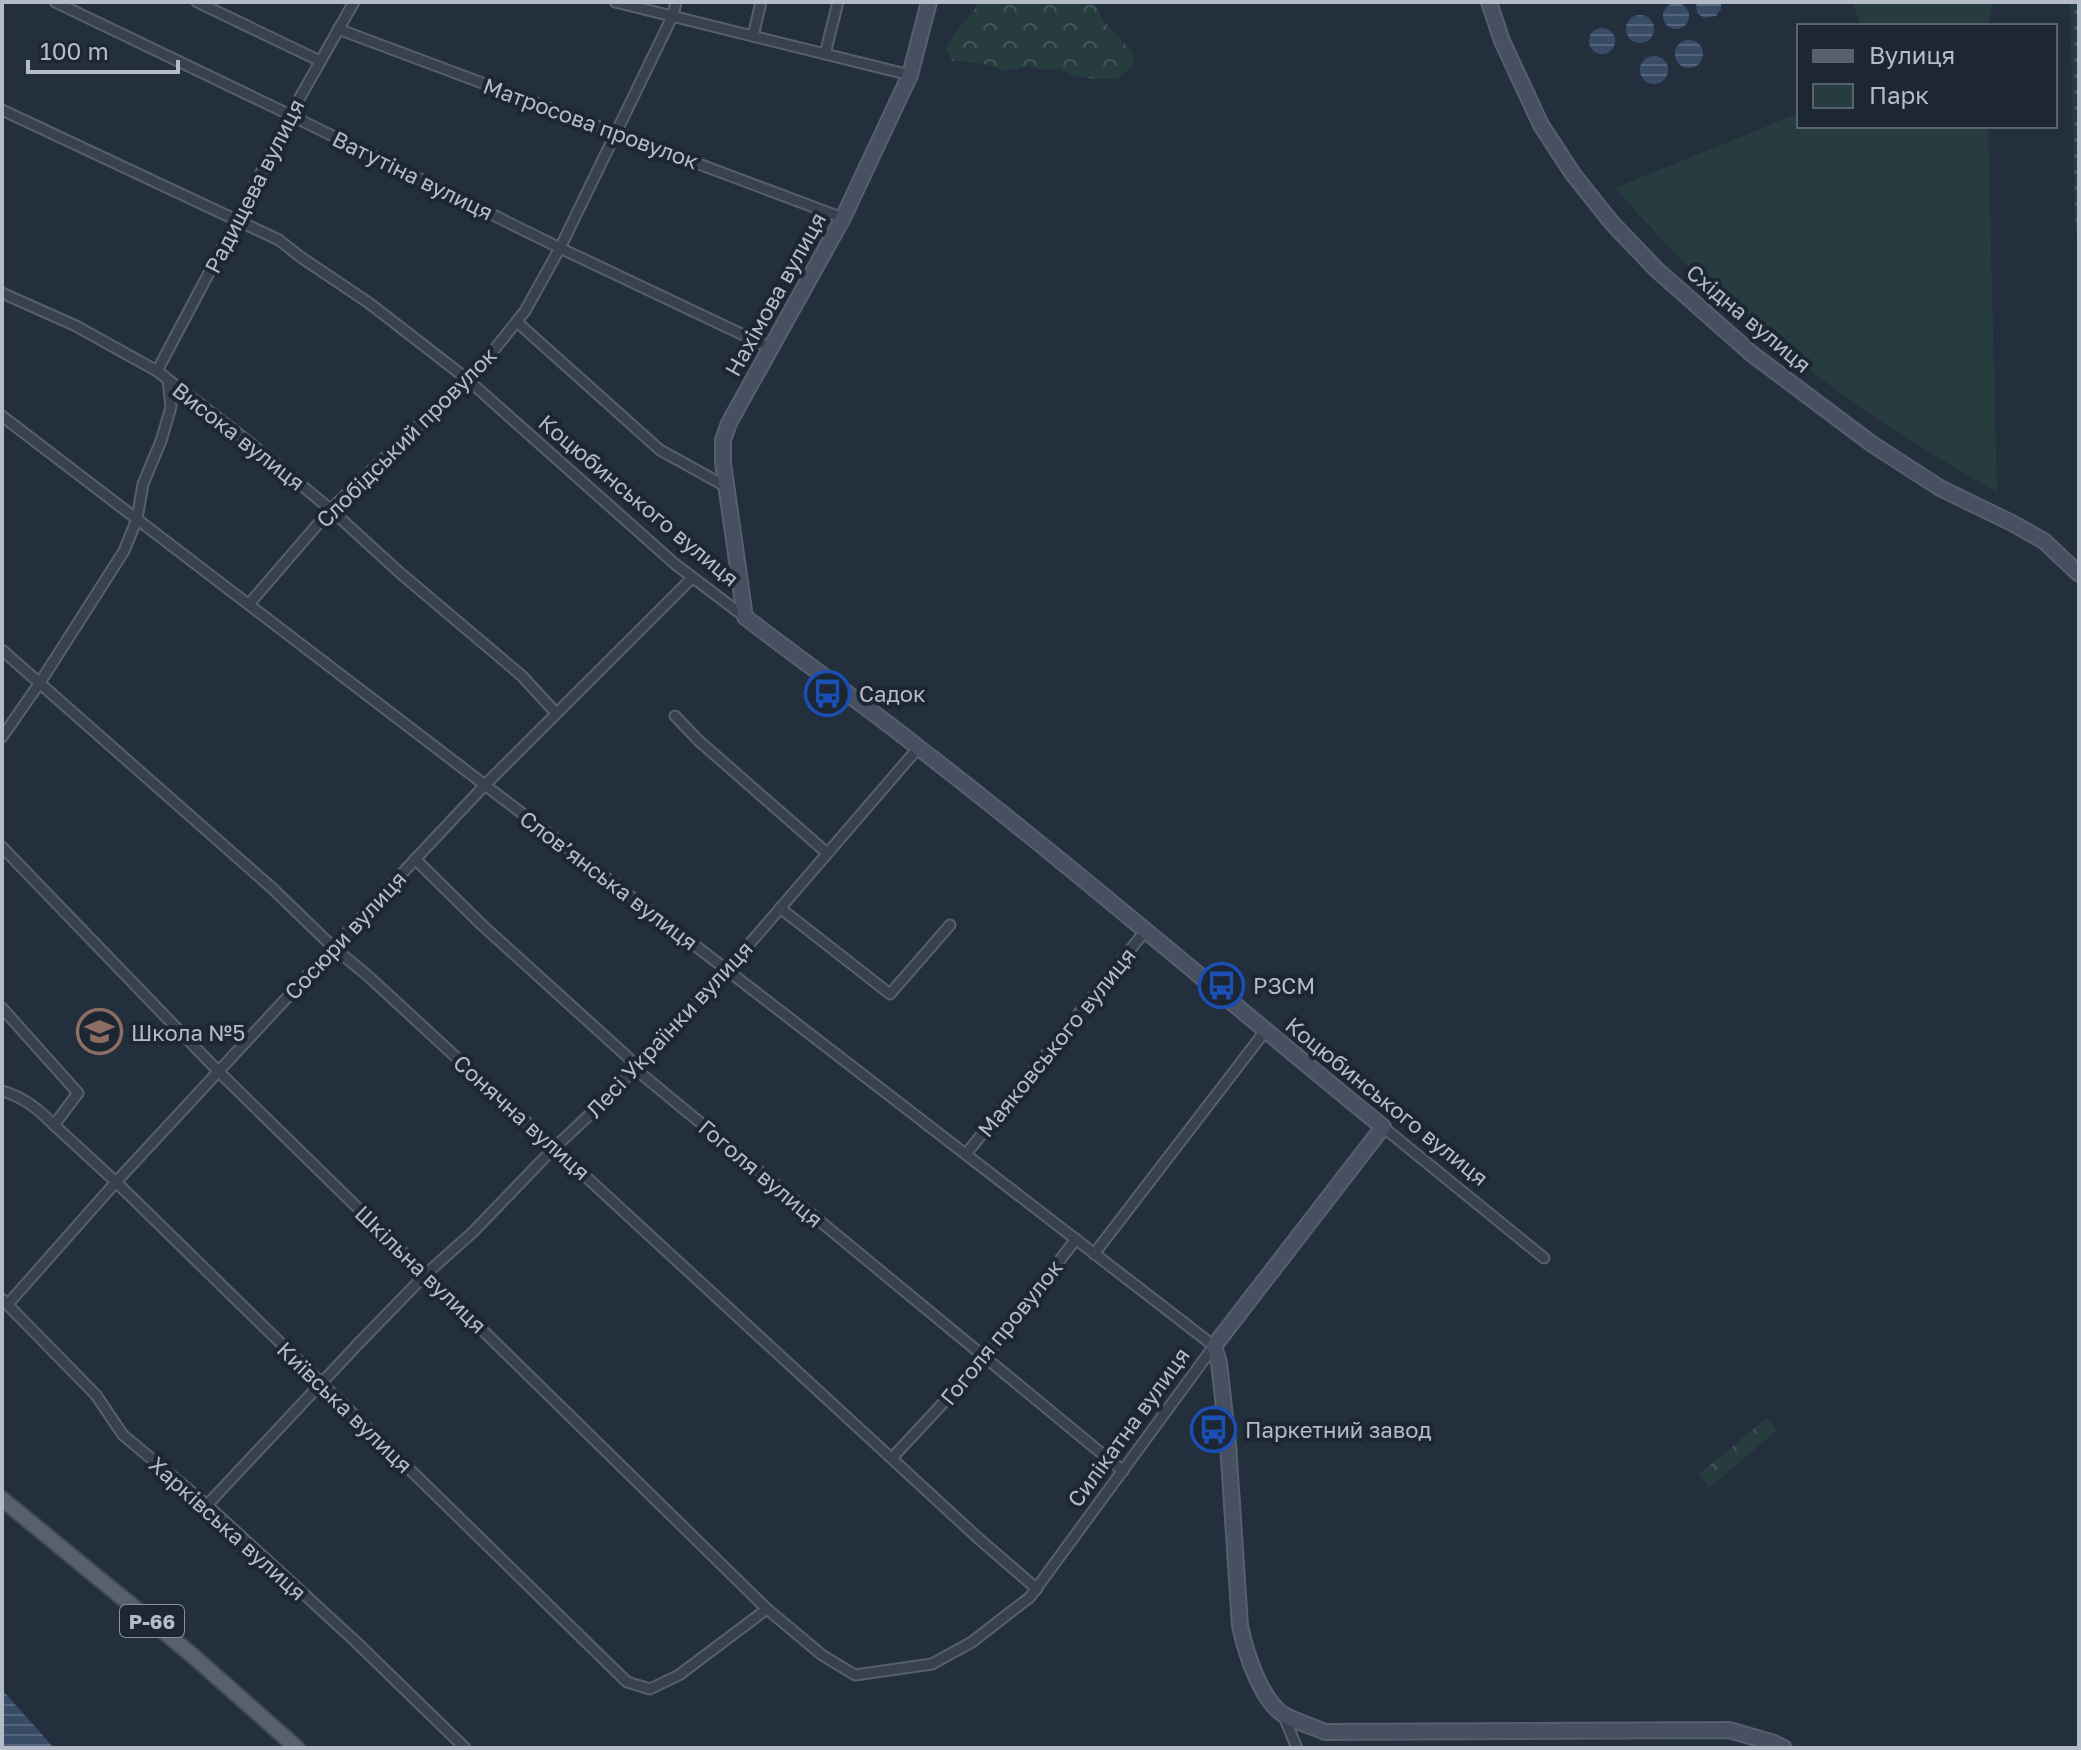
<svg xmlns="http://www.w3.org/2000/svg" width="2081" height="1750" font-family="'Golos Text',sans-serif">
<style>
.green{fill:#263c3f}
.forest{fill:url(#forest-crowns)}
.garden{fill:url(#garden-dots)}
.water{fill:url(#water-rules)}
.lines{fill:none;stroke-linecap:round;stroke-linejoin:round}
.street-casing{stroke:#565f6c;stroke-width:13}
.secondary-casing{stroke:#565f6c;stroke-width:18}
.primary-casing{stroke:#414a57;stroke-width:18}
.street{stroke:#38414e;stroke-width:9}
.secondary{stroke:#465061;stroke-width:14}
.primary{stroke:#56606e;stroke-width:14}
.labels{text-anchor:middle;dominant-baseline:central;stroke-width:8;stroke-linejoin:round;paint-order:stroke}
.shield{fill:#1d2633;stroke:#878f9c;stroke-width:2}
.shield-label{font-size:20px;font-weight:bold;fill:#b4bcc9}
.street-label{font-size:22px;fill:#b4bcc9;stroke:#1d2633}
.poi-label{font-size:22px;fill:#b4bcc9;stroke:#1d2633;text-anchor:start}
</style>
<defs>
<pattern id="forest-crowns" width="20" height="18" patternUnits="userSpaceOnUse" patternTransform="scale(2)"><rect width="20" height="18" fill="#263c3f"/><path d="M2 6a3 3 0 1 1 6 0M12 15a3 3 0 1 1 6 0" fill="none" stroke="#435659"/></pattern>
<pattern id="garden-dots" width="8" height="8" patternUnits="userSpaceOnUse" patternTransform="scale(2)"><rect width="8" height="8" fill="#263c3f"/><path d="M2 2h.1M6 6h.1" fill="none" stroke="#435659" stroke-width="1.8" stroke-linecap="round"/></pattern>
<pattern id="water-rules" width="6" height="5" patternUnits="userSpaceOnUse" patternTransform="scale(2)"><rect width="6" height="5" fill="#394c67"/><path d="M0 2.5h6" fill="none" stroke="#53647b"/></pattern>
</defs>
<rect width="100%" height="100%" fill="#242f3e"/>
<g class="green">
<polygon points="1853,2 1992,2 1988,26 1861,26"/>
<path d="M1799,113V126H1988L1997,492C1878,426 1765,344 1669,247C1651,228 1633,208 1615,188Z"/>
</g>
<g class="forest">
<polygon points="977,2 1095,2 1102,20 1132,52 1133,66 1117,79 1095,79 1075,76 1060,69 1042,70 1028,66 1006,71 981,63 952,61 946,49 958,29 976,8"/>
<polygon points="1767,1418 1777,1430 1709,1488 1699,1474"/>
</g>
<polygon class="garden" points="2070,2 2079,2 2079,255 2075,219"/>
<g class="water">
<polygon points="1696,2 1721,2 1721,9 1716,16 1704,18 1697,13"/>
<circle cx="1676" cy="16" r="13"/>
<circle cx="1640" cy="29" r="14"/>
<circle cx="1602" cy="41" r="13"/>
<circle cx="1689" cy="54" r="14"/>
<circle cx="1654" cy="70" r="14"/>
<polygon points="2,1691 5,1693 54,1748 2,1748"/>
</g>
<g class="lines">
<defs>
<g id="street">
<polyline points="55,2 286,113 560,248 771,348"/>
<polyline points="197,2 320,61"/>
<polyline points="615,2 910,75"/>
<polyline points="338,29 843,218"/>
<polyline points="753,36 761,2"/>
<polyline points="825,54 838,2"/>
<polyline points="2,110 279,240 302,258 369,303 467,379 675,564 745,617"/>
<polyline points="2,293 76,326 157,371 249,442 329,508 399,572 522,676 556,713"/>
<polyline points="517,322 660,450 727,487"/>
<polyline points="157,371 237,220 290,115 354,2"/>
<polyline points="2,416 727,970 1214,1346 1030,1597 972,1642 932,1664 855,1675 822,1655 767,1609 219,1072 2,847"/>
<polyline points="249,604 331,509 467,379 474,375 525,311 560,248 673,15 676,2"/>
<polyline points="2,650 272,888 333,947 368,976 978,1538 1037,1589"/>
<polyline points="675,716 699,741 827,853"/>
<polyline points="2,737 39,684 124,551 137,519 143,484 161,441 171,407 168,380"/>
<polyline points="415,859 482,925 631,1060 634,1068 1123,1471"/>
<polyline points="780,908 890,994 950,925"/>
<polyline points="2,1008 78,1093 54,1125 116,1182 627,1682 650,1689 679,1675 767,1609"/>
<path d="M2,1091C24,1097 38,1109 54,1125"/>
<polyline points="1383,1127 1544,1258"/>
<polyline points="966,1154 1146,930"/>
<polyline points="1094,1254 1266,1030"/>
<polyline points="2,1299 96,1395 123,1435 207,1505 355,1641 465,1748"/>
<polyline points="8,1304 116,1182 421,853 485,785 692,578"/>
<polyline points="892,1458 985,1358 1076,1239"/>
<polyline points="207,1505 358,1344 426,1274 473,1232 551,1151 602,1103 727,970 919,747"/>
<polyline points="1283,1714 1297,1748"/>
</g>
<g id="secondary">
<path d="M929,2L910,75L843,218L729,423L723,440V463L745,617C802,661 862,703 919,748C1077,870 1228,1001 1383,1127L1214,1346L1219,1363L1228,1443L1240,1626C1246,1653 1260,1699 1284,1715C1297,1722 1312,1726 1325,1732L1729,1730L1774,1743L1784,1748"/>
<polyline points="1489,2 1502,41 1541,125 1573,174 1612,223 1657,270 1752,354 1872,444 1940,488 2012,523 2044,541 2079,574"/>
</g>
<polyline id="primary" points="2,1499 192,1655 297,1748"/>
</defs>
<use href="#street" class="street-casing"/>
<use href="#secondary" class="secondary-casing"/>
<use href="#primary" class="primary-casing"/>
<use href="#street" class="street"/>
<use href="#secondary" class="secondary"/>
<use href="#primary" class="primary"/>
</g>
<defs>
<symbol id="bus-ring" viewBox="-11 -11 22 22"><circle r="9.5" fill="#1d2633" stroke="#1a4fb4" stroke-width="1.5"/><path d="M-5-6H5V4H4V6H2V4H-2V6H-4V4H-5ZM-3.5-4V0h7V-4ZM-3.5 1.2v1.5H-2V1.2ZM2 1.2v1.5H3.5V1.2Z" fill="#1a4fb4"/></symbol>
<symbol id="school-ring" viewBox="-11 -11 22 22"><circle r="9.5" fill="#1d2633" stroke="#8d6e63" stroke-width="1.5"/><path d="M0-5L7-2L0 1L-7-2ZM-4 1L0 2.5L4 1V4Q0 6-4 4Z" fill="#8d6e63"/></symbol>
</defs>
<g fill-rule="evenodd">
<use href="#bus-ring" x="802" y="668" width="51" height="51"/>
<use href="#bus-ring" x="1196" y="960" width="51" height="51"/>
<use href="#school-ring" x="74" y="1006" width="51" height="51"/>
<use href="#bus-ring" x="1188" y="1404" width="51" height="51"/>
</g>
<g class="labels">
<rect class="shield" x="120" y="1605" width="64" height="32" rx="6"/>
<g class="shield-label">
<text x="152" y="1621">Р-66</text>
</g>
<g class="street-label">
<text transform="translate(591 123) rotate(20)">Матросова провулок</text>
<text transform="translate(413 175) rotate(26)">Ватутіна вулиця</text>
<text transform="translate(254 186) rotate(-63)">Радищева вулиця</text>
<text transform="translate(775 294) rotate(-61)">Нахімова вулиця</text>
<text transform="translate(1749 318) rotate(40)">Східна вулиця</text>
<text transform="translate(239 436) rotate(38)">Висока вулиця</text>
<text transform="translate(406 437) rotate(-45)">Слобідський провулок</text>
<text transform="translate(639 500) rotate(40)">Коцюбинського вулиця</text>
<text transform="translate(609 880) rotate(37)">Слов’янська вулиця</text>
<text transform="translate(345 935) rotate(-47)">Сосюри вулиця</text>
<text transform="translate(669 1029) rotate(-47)">Лесі Українки вулиця</text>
<text transform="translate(1056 1042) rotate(-51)">Маяковського вулиця</text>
<text transform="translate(1387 1101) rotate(39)">Коцюбинського вулиця</text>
<text transform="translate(522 1117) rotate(42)">Сонячна вулиця</text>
<text transform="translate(761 1173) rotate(40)">Гоголя вулиця</text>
<text transform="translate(421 1269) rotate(44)">Шкільна вулиця</text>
<text transform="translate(1001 1332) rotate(-51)">Гоголя провулок</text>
<text transform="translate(345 1407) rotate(44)">Київська вулиця</text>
<text transform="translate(1128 1427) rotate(-54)">Силікатна вулиця</text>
<text transform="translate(228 1528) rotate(42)">Харківська вулиця</text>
</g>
<g class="poi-label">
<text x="859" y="693">Садок</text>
<text x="1253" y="985">РЗСМ</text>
<text x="131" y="1032">Школа №5</text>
<text x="1245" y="1429">Паркетний завод</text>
</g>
</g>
<rect width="2081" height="1750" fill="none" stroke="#b4bcc9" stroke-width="8"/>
<rect x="1797" y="24" width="260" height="104" fill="#1d2633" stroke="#59626f" stroke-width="2"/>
<rect x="1813" y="50" width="40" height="12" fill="#56606e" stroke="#59626f" stroke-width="2"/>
<text x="1869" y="64" font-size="24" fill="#b4bcc9">Вулиця</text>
<rect x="1813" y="84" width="40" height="24" fill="#263c3f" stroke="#59626f" stroke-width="2"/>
<text x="1869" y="104" font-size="24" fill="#b4bcc9">Парк</text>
<path d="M28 60v12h150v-12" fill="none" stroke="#b4bcc9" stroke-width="4"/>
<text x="40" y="60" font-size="24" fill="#b4bcc9" stroke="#1d2633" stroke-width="6" paint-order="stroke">100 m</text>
</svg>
